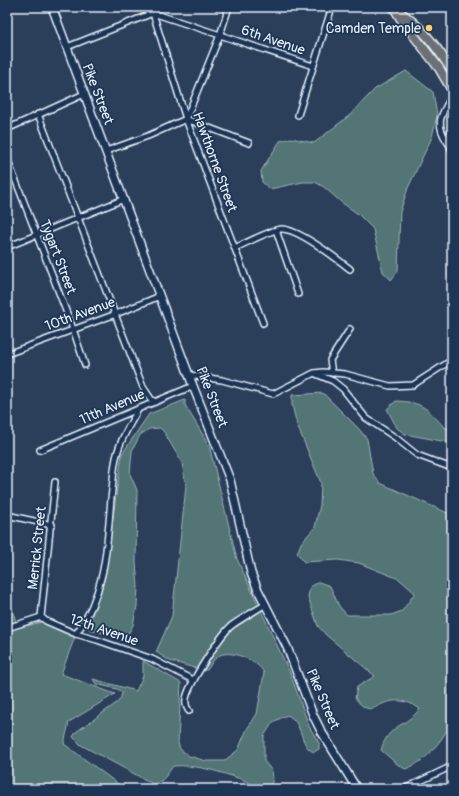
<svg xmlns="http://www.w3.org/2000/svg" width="459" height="796" font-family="Pangolin,sans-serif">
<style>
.green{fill:#527575;stroke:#9db3b6}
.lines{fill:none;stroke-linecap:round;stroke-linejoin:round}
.minor-casing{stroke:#e8f1f8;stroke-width:8}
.secondary-casing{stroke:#e8f1f8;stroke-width:10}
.primary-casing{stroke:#e8f1f8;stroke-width:11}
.minor{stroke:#1d3557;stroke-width:5}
.secondary{stroke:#1d3557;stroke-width:7}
.primary{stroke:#6b7074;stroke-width:8}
.poi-dot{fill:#ffd166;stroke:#1d3557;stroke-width:1.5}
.labels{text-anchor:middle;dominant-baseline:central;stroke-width:3.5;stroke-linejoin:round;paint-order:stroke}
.poi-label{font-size:14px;fill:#e8f1f8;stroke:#1d3557;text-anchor:end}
.street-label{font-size:14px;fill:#e8f1f8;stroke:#1d3557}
</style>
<rect width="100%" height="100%" fill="#2b3f5b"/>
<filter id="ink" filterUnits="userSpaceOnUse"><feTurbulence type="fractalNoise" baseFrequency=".025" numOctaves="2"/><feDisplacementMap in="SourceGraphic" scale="8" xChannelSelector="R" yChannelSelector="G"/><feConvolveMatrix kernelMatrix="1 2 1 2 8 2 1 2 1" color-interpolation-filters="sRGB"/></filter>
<g filter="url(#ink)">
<g class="green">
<polygon points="406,71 433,92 437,115 432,137 408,188 400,212 398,271 391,280 383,272 373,229 358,214 341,202 324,187 315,182 303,182 270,189 262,182 261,171 280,141 291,138 314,143 350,115 375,89"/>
<path d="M323,393L359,429L367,439L373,474L380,483L452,515V722C441,741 427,762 405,769L397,764L381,750C388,725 405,727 420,709C412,703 403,700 393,701C375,703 371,719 355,698L357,687L375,676L326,635L318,626L308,597L310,587L319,582L330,586L339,606L347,615H391L402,611L415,593L399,579L359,563L338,560L304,562L297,553L301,543L315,527L320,505L321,483L297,425L292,405V395Z"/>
<path d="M185,400V405L209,445L237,559L290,673L309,726L319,743V749L314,752C299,747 304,722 287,715L273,722L264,736V761L272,771L273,778L270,789C256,789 254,784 241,779C220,772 195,764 173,766C167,774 163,783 153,784L81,745L73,737L76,732L118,702L121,697L122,692L117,689L96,684L93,679L136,691L143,676V661L181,683L178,743L180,749L189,756L206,761H224L238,750L247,729L257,714L264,673C259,661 228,647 217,657C213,660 210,666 207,670H202L170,661L156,652L172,616L186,486L182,463L164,432L160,428L149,429L140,435L132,451L130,474L137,490L136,562L138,587L137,606L133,625L127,636L122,639L89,629L113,517L122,454L149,414Z"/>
<path d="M396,401C424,402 427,409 445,428H452V443L405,434L397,428L387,409Z"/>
<polygon points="7,586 10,602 18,628 46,621 76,634 61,674 115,694 69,722 64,744 125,789 7,789"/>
</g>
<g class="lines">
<defs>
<g id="minor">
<polyline points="151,7 186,119 263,323"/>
<polyline points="67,47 153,13 220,35 313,66"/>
<polyline points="38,114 143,387 151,399 155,402"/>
<polyline points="298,115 332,7"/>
<polyline points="186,119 220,35 229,7"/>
<polyline points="7,129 84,94"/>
<path d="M452,130C446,137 448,143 452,150"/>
<path d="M448,143C434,123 441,115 452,96"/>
<polyline points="106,151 148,136 186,119 249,143"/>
<polyline points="7,158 73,329 85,365"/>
<polyline points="276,230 298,294"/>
<polyline points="7,247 124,199"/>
<path d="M235,248C244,244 273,229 281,229C297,228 336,258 350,269"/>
<polyline points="452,273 452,275"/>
<polyline points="7,354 116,314 160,296"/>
<polyline points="332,373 330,360 350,329"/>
<polyline points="316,374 333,381 343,389 366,418 396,438 417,455 452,468"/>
<polyline points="189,375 222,380 273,394 314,373 323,372 345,374 390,386 413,385 452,360"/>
<polyline points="40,450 193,386"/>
<polyline points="7,515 52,525"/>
<polyline points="41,617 55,482"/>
<polyline points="7,628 41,617 46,621 76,634 97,640 152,659 193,680"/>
<path d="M76,634C106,593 107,546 111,498C113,485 113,471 116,458C120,440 130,424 139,408"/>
<path d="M189,711C186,707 185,704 186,699C188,685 220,636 231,626C242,618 255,611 266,604"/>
<polyline points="404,789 452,766"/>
</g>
<polyline id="secondary" points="52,7 193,386 230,480 251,573 258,590 287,647 313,715 321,731 357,789"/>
<g id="primary">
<polyline points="395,9 401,19 439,68 452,90"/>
<path d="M396,10C420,24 437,47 452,71"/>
</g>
</defs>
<use href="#minor" class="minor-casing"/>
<use href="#secondary" class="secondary-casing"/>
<use href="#primary" class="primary-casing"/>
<use href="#minor" class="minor"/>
<use href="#secondary" class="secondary"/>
<use href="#primary" class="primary"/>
</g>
</g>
<circle class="poi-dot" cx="429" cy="28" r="4"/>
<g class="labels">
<g class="poi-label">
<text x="421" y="28">Camden Temple</text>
</g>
<g class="street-label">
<text transform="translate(273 40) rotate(19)">6th Avenue</text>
<text transform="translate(98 94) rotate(69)">Pike Street</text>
<text transform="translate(215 162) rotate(70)">Hawthorne Street</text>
<text transform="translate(58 257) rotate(69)">Tygart Street</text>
<text transform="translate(80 314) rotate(-20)">10th Avenue</text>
<text transform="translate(212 397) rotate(69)">Pike Street</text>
<text transform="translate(112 407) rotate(-23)">11th Avenue</text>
<text transform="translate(37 548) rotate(-84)">Merrick Street</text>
<text transform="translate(104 630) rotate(19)">12th Avenue</text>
<text transform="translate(323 699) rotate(67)">Pike Street</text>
</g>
</g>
<rect width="459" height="796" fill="none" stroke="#1d3557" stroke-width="24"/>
<rect x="12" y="12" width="435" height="772" fill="none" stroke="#e8f1f8" stroke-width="1.5" filter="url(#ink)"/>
</svg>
